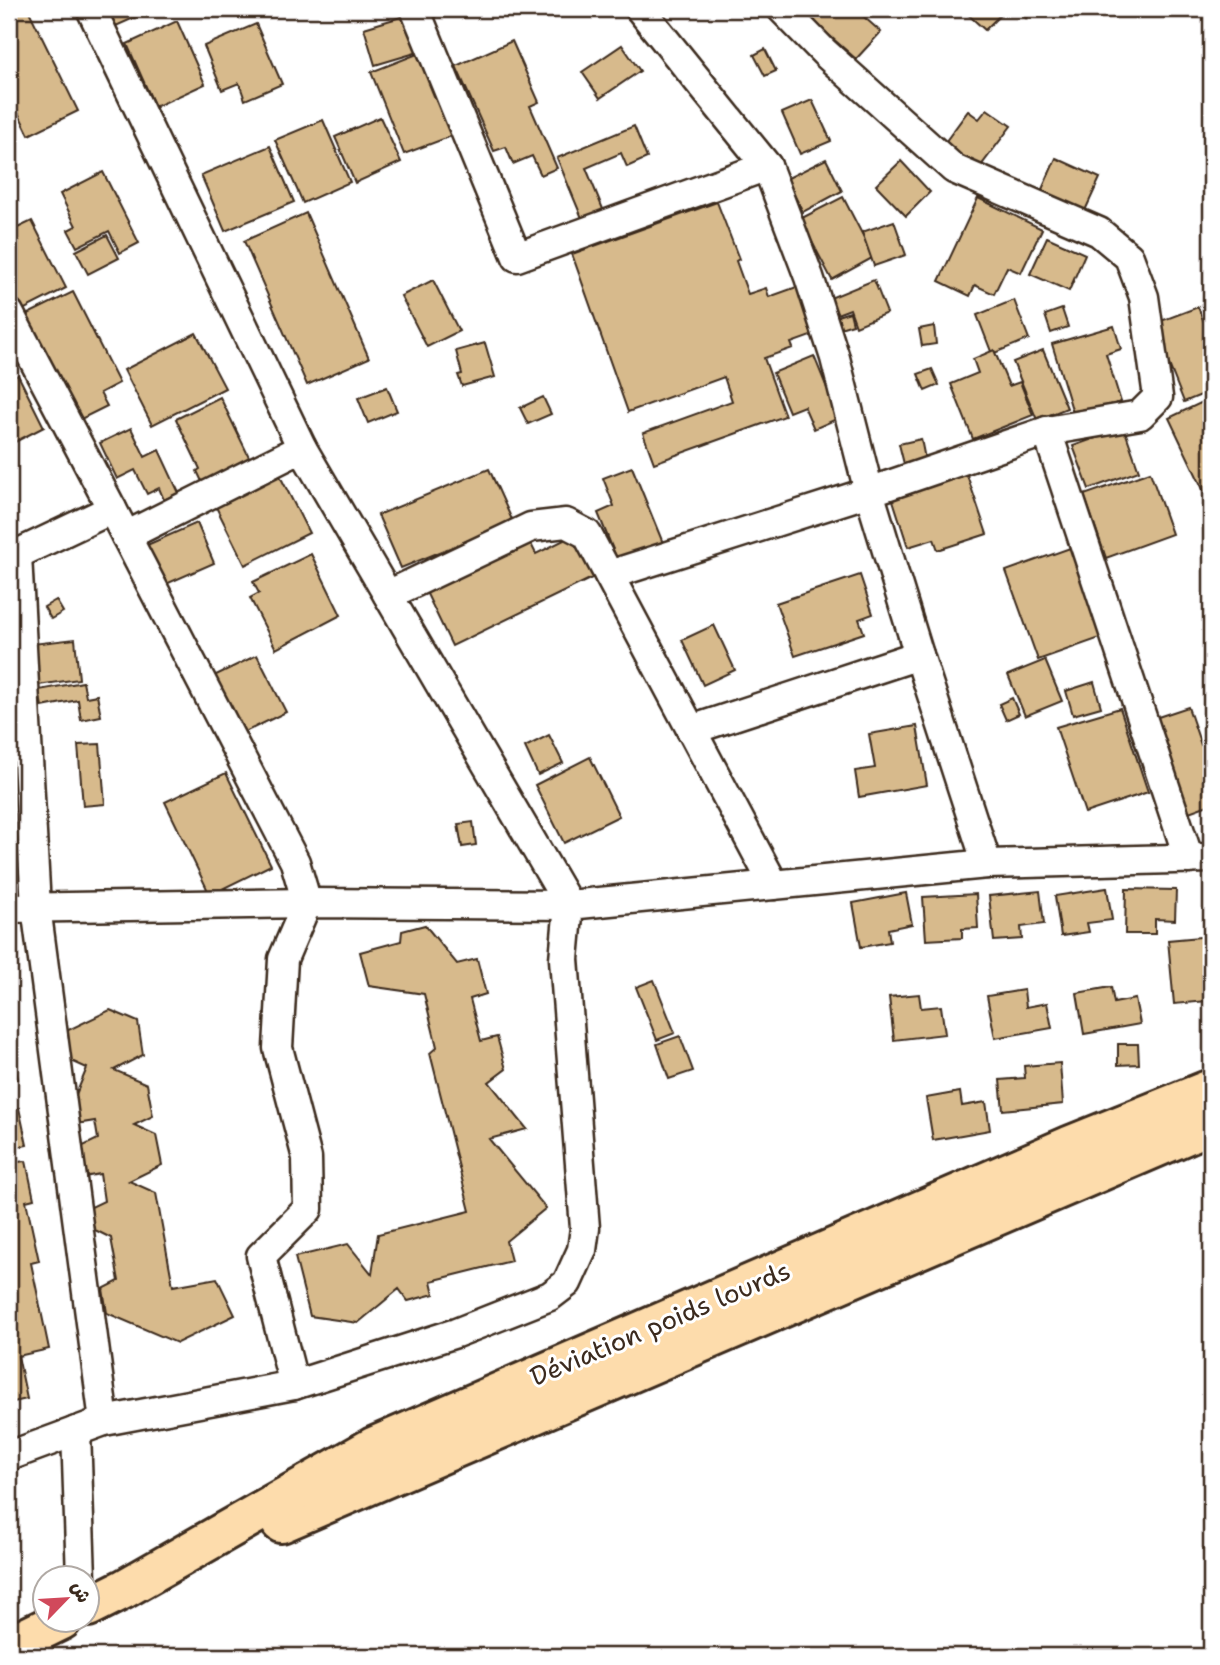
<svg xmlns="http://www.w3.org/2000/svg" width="1220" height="1665" font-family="'Shantell Sans','Playpen Sans Arabic',sans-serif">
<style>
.building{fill:#d7ba8c;stroke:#3b2a1e;stroke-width:2}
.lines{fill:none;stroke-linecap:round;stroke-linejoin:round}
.minor-casing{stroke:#3b2a1e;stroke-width:33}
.primary-casing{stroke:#3b2a1e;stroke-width:44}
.minor{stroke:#fff;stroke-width:28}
.primary{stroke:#fddcac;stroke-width:38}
.labels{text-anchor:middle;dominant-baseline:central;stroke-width:6;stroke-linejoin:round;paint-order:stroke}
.street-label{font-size:26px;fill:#3b2a1e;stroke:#fff}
</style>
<rect width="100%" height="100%" fill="#fff"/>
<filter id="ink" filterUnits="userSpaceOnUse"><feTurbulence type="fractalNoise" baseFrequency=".0143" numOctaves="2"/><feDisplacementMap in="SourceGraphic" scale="14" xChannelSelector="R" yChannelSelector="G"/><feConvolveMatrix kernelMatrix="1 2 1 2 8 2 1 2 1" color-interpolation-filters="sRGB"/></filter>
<g filter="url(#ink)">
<g class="building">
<polygon points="9,9 28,9 78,111 29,135 9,94"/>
<polygon points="108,9 154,9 116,26"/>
<polygon points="812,9 855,9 881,32 856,59 806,15"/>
<polygon points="962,9 998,9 1002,13 985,30"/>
<polygon points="1015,9 1034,9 1026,18"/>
<polygon points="411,14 422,51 375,65 364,28"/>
<polygon points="177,21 205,84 155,107 127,44"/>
<polygon points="256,24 282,84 245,100 239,83 222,90 204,46"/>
<polygon points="512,41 539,102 530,106 557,168 541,175 532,156 513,164 506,147 494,151 456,66"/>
<polygon points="622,45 640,71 600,98 582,72"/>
<polygon points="765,49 776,71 765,76 754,55"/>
<polygon points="425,51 457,134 404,154 371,72"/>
<polygon points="812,100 831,141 800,154 782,113"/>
<polygon points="987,109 1011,126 977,171 943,145 968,111 979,119"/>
<polygon points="380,117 401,162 355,183 335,137"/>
<polygon points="323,120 350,182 303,203 275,140"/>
<polygon points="634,126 647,158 627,167 621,153 586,168 605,214 584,223 557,158"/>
<polygon points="270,146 294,202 225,231 201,175"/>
<polygon points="1056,158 1100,178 1083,215 1039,196"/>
<polygon points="826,159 842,191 803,212 786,179"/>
<polygon points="901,161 930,192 906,216 876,185"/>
<polygon points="103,172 139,243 120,253 109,231 77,247 68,230 76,226 60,194"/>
<polygon points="843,197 874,257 832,280 800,219"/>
<polygon points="978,198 1042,229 1021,273 1007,267 994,294 975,285 970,296 939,281"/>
<polygon points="717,202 739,259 736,261 748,294 766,288 769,297 805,284 822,332 791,343 793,348 764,358 785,416 654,463 643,433 732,401 724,377 628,412 572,254"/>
<polygon points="306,213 369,358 307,385 244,241"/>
<polygon points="32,221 66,288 21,311 9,285 9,232"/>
<polygon points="894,221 906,255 874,266 862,232"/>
<polygon points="107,235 119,258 88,274 76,251"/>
<polygon points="1047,237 1085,254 1069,291 1030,274"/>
<polygon points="433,280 459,331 427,347 401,296"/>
<polygon points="874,280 887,313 856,326 850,309 837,314 830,298"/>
<polygon points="73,292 119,383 100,393 107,406 77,421 24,316"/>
<polygon points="1014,300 1029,339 992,354 977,315"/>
<polygon points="1198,307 1211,340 1211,391 1184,402 1153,324"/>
<polygon points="1062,309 1068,327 1051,333 1045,315"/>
<polygon points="850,312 853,324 840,328 837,316"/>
<polygon points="934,326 936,344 922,346 919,329"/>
<polygon points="1114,326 1121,349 1106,354 1121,402 1074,416 1052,344"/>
<polygon points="196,333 225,388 152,425 124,370"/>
<polygon points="485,343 495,377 462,386 458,375 462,374 456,351"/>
<polygon points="994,350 1009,386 1020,382 1033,415 973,439 951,384 978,373 973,359"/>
<polygon points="1043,350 1067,408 1037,420 1013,362"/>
<polygon points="814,356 839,418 814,429 804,406 789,412 773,373"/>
<polygon points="932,369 939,385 925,391 918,374"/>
<polygon points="18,375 44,427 9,445 9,380"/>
<polygon points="387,387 397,411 368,423 358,398"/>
<polygon points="220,397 253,465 205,488 197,471 200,469 176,419"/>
<polygon points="543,397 551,414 528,424 520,408"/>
<polygon points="1211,398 1211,506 1169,418"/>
<polygon points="131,428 145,457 159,450 179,493 164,500 159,488 147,494 135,470 117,479 100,443"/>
<polygon points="1124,428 1139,471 1089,489 1073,446"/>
<polygon points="921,439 925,459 904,464 899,444"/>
<polygon points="632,467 663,543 618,562 598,513 614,506 603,478"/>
<polygon points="489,469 513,522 401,568 378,515"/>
<polygon points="278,472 309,533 245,565 215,505"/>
<polygon points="966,472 987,534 938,550 934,539 908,547 892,497"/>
<polygon points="1150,472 1172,534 1106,558 1084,495"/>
<polygon points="197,523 214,563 164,585 147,545"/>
<polygon points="574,535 594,577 452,646 426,592 530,542 536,554"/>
<polygon points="1070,548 1103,637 1038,660 1006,571"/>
<polygon points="311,554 341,615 276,649 250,598 259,593 253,582"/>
<polygon points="860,575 873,614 859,619 864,633 795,656 776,603"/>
<polygon points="56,600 63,612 51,619 44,607"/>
<polygon points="714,625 735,670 703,685 682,640"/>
<polygon points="75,639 79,679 38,685 32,644"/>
<polygon points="257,655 286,712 243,733 214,676"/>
<polygon points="1045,660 1062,701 1025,716 1008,675"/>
<polygon points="83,682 86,697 97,695 101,716 81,720 78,700 42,707 39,690"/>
<polygon points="1094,682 1101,707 1073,715 1066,691"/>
<polygon points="1012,698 1019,714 1006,720 999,704"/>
<polygon points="1188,707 1201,745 1211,741 1211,804 1178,816 1149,720"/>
<polygon points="1120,708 1148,792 1085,813 1056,727"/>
<polygon points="917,726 927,785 859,797 855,771 875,768 869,734"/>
<polygon points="549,735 563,763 538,775 525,747"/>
<polygon points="100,744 105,804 83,806 78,745"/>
<polygon points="590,757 619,816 564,843 535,785"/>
<polygon points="226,773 271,865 210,895 165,802"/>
<polygon points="473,822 476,845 462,847 458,824"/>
<polygon points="1107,888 1112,920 1087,923 1089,932 1061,936 1055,896"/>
<polygon points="1126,889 1176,890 1175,920 1155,919 1155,934 1125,934"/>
<polygon points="1040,891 1044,924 1021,927 1022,939 994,941 989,896"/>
<polygon points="906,893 912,924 888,929 890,942 861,947 853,903"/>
<polygon points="976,894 978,928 962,929 962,938 926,940 923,897"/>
<polygon points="425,925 457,964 477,959 486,994 470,999 481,1041 497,1037 506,1069 489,1082 527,1129 489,1139 546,1208 506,1241 511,1261 431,1281 434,1294 408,1301 399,1289 358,1323 310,1316 295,1257 348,1244 372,1274 378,1234 470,1211 430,1053 437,1047 424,994 369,986 360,952 401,941 402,931"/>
<polygon points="1211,936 1211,974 1204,975 1207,1001 1174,1004 1168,940"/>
<polygon points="654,980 675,1033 657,1040 636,987"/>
<polygon points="1111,987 1114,1003 1135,999 1140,1024 1084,1034 1077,993"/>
<polygon points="1024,990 1026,1007 1047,1003 1052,1028 995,1038 987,996"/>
<polygon points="919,994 921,1008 941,1006 945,1034 894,1040 889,997"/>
<polygon points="110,1010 138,1022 143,1055 114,1070 147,1084 153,1116 134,1125 156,1135 162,1165 129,1181 156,1193 173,1286 217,1278 235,1315 177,1343 107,1313 103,1289 119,1281 111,1238 93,1229 89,1208 104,1201 100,1174 84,1177 79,1148 98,1139 95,1121 76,1124 72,1104 87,1068 67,1059 62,1033"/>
<polygon points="680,1036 693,1071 669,1079 657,1044"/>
<polygon points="1118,1044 1138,1044 1139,1064 1118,1065"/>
<polygon points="9,1046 11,1046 18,1079 9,1081"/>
<polygon points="1060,1063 1063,1104 1003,1110 1000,1080 1025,1078 1024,1066"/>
<polygon points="960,1092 962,1106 986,1102 990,1130 933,1140 926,1098"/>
<polygon points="19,1108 27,1145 9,1149 9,1111"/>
<polygon points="26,1161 34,1199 26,1201 39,1261 31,1263 49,1349 18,1356 27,1399 9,1403 9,1163"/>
</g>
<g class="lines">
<defs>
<g id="minor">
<polyline points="415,9 517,257 767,166"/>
<polyline points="640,9 767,166 809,277 835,358 869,492 919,655 987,864"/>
<polyline points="9,313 112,509 295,862 307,903 283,959 278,1048 307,1158 308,1209 261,1256 294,1385"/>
<polyline points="1047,431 1189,859"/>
<polyline points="126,536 302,448"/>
<polyline points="17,555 36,907 104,1421"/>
<polyline points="9,558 112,509"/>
<polyline points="609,575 869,492 1047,431 1140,415 1158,397 1144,297 1129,257 1099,232 954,169 825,53 782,9"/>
<polyline points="388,595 531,527 566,523 587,534 774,885"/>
<polyline points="691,730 919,655"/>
<polyline points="9,908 307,903 569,905 987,864 1211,858"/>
<polyline points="76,1431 81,1578"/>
<polyline points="9,1456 104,1421 294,1385 456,1333 550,1296 567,1283 582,1250 585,1228 564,959 569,905 302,448 91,9"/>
</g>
<g id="primary">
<polyline points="281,1523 1211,1124"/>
<polyline points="88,1607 124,1589 373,1447 1069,1146 1211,1089"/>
<polyline points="9,1646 62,1620"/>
</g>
</defs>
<use href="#minor" class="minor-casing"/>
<use href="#primary" class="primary-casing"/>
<use href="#minor" class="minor"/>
<use href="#primary" class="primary"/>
</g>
</g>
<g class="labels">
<g class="street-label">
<text transform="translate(660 1323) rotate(-23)">Déviation poids lourds</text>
</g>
</g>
<rect width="1220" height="1665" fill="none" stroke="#fff" stroke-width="35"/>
<rect x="18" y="18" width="1185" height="1630" fill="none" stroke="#3b2a1e" stroke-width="2.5" filter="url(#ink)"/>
<g transform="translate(66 1599) rotate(65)"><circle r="33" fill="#ffffff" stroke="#b1aaa5" stroke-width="2"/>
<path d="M0-5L12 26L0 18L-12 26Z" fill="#d1495b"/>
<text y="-10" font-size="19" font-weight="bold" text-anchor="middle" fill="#3b2a1e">ش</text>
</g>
</svg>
